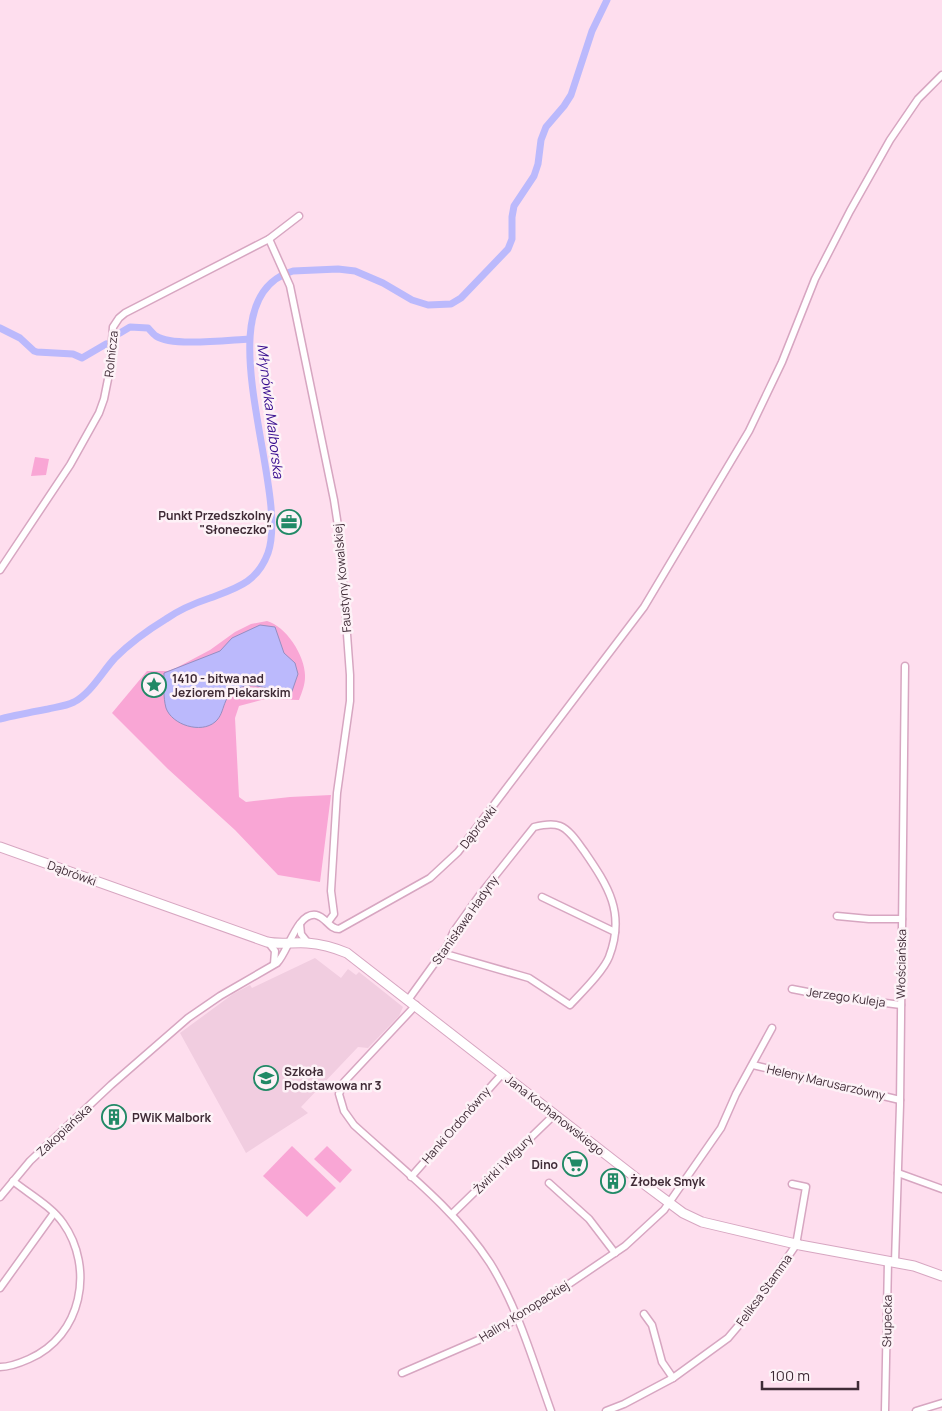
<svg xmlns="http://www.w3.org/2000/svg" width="942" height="1411" font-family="Manrope,sans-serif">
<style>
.built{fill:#f1cde0}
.green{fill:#f9a6d5}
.water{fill:#bbb9fc;stroke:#968ec1}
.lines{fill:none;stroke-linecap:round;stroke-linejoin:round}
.canal{stroke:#bbb9fc;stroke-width:7}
.street-casing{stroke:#d7a6c1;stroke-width:9}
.secondary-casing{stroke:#d7a6c1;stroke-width:11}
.street{stroke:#fff;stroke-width:6}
.secondary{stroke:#fff;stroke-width:9}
.labels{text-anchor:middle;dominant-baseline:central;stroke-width:5;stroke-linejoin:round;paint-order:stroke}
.street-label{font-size:12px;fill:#3f2b36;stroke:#fdf2f7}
.poi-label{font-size:12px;font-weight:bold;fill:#3f2b36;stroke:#fdf2f7;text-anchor:start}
.water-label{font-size:14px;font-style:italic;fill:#370c8f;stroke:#fdf2f7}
</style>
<rect width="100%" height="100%" fill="#fedeee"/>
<polygon class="built" points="315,958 341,978 348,969 356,975 359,972 403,1007 399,1016 368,1048 358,1047 301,1107 308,1113 246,1153 180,1033 233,994 250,985 252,988"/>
<g class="green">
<polygon points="35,457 49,459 46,475 31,476"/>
<path d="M267,621C286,626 306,657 305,677C305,685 302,692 299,700L265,699L239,706L235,718L239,797L246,802L290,797L331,795L320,882L278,875L235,830L168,769L112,713L147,671H168L176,668L210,650L235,632L251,624Z"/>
<polygon points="292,1146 336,1188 307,1217 263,1176"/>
<polygon points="327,1146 352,1170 340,1183 314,1159"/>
</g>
<path class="water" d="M260,625L275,627L284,653L295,663L298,674L290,697C276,692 257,682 242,687C220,694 227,712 215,722C201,734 172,725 166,708C163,697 164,684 164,673L220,651L232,638Z"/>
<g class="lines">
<g class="canal">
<polyline points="0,328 20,338 34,351 37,352 73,354 82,358 106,344"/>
<path d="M120,333L130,327L148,328C150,330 153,334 156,336C172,347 228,340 249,339"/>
<path d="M0,719C16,715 32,712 48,709C57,707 66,706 74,702C91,693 102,672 115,658C130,643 148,630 166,619C179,610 195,603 210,598C236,588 257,583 268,553C291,488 199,298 293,271L338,269L355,271L383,283L412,300L428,305L451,304L461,298L508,249L512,239V217L514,206L534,176L538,164L541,140L546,127L564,106L571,95L592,31L607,0"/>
</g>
<defs>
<g id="street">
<polyline points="269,239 290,286 334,500 340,539 350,675 350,701 337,793 331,891 334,914 328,922"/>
<polyline points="0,570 70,465 99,413 104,399 110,369 113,327 119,318 125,313 269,239 299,216"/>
<polyline points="542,897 615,932"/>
<polyline points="837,916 869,919 902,919"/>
<polyline points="300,924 301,934 308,943"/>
<polyline points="268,942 275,951 274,964"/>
<polyline points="792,989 823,995 901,1005"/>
<path d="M408,1000L447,946L454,931L479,896L534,827C542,825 552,823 560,826C570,830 578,843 584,851C608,886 626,913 609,957C603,972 581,993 570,1005L529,978L442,953"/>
<path d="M416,1005L344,1082L339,1094L344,1111L354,1125C401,1168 455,1209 490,1263C518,1308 533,1361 551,1411"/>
<polyline points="753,1065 900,1100"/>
<polyline points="898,1173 942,1189"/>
<polyline points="411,1177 502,1074"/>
<polyline points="549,1183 589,1219 615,1253"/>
<path d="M0,1197L30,1161L111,1085L188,1018L220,996L277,963C288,952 297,912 316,915C326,917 329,929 339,929L430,878L458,852L644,607L749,431L782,362L815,279L850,211L890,140L918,99L942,75"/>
<polyline points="452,1214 555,1114"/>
<polyline points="895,1262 900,1105 905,666"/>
<polyline points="0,1288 54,1213"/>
<polyline points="644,1314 652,1325 662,1362 673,1378"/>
<path d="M0,1367C10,1367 20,1363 29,1359C82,1336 95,1268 63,1223C51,1206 29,1194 13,1181"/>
<polyline points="402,1373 490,1335 532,1309 625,1246 664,1210 721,1128 736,1094 772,1028"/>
<polyline points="606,1411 624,1404 673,1378 728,1338 750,1312 796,1245 806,1187 792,1184"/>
<polyline points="885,1411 888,1261"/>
<polyline points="916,1411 942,1403"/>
</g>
<path id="secondary" d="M0,847L267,942C281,945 293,942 307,943C321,944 335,948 347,953L644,1184L683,1213L702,1222L800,1245L914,1266L942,1276"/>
</defs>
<use href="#street" class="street-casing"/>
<use href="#secondary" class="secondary-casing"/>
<use href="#street" class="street"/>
<use href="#secondary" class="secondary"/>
</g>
<defs>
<symbol id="office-ring" viewBox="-11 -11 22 22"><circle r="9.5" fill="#fdf2f7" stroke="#218966" stroke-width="1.5"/><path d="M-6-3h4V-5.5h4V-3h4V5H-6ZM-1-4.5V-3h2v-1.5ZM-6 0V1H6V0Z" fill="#218966"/></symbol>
<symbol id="sight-ring" viewBox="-11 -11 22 22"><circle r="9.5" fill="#fdf2f7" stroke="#218966" stroke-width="1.5"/><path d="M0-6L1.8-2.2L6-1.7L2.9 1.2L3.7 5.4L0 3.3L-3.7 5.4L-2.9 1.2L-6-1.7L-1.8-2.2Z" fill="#218966"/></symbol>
<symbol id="school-ring" viewBox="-11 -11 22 22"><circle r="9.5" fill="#fdf2f7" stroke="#218966" stroke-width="1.5"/><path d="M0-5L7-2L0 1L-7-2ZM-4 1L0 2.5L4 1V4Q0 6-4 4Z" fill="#218966"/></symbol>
<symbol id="building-ring" viewBox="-11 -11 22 22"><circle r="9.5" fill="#fdf2f7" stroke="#218966" stroke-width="1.5"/><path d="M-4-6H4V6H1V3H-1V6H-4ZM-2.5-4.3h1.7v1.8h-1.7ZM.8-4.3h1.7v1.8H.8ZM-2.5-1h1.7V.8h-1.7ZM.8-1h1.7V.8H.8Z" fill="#218966"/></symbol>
<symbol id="supermarket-ring" viewBox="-11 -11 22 22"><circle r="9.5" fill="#fdf2f7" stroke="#218966" stroke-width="1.5"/><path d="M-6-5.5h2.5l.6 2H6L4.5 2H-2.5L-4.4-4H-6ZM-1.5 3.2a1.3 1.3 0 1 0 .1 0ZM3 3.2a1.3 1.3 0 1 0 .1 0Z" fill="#218966"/></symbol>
</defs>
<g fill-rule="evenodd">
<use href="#office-ring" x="275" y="508" width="28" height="28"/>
<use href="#sight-ring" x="140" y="671" width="28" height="28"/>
<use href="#school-ring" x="252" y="1064" width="28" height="28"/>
<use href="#building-ring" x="100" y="1103" width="28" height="28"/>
<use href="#supermarket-ring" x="561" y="1150" width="28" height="28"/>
<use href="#building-ring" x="599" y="1167" width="28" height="28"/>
</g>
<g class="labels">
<g class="street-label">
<text transform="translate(111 354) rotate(-84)">Rolnicza</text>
<text transform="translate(342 578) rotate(-95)">Faustyny Kowalskiej</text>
<text transform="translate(478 827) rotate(-52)">Dąbrówki</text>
<text transform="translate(72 873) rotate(20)">Dąbrówki</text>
<text transform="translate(465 920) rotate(-55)">Stanisława Hadyny</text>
<text transform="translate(901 964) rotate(-89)">Włościańska</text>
<text transform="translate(846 997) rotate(8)">Jerzego Kuleja</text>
<text transform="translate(826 1082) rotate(13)">Heleny Marusarzówny</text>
<text transform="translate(555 1115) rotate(38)">Jana Kochanowskiego</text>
<text transform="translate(456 1125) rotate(-49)">Hanki Ordonówny</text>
<text transform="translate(64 1130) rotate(-43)">Zakopiańska</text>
<text transform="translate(503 1164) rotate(-45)">Żwirki i Wigury</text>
<text transform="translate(764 1290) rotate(-54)">Feliksa Stamma</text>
<text transform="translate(524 1311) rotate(-32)">Haliny Konopackiej</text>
<text transform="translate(887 1321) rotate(-89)">Słupecka</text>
</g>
<g class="poi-label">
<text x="272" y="515" text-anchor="end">Punkt Przedszkolny<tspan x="272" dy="14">"Słoneczko"</tspan></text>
<text x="172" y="678">1410 - bitwa nad<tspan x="172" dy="14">Jeziorem Piekarskim</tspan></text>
<text x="284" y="1071">Szkoła<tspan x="284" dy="14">Podstawowa nr 3</tspan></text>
<text x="132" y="1117">PWiK Malbork</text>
<text x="558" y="1164" text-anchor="end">Dino</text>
<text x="630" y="1181">Żłobek Smyk</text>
</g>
<g class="water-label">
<text transform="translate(271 411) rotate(83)">Młynówka Malborska</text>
</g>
</g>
<path d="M762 1381v8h96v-8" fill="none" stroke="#3f2b36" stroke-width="2.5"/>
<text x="770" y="1381" font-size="15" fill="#3f2b36" stroke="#fdf2f7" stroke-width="4" paint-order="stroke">100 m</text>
</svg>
